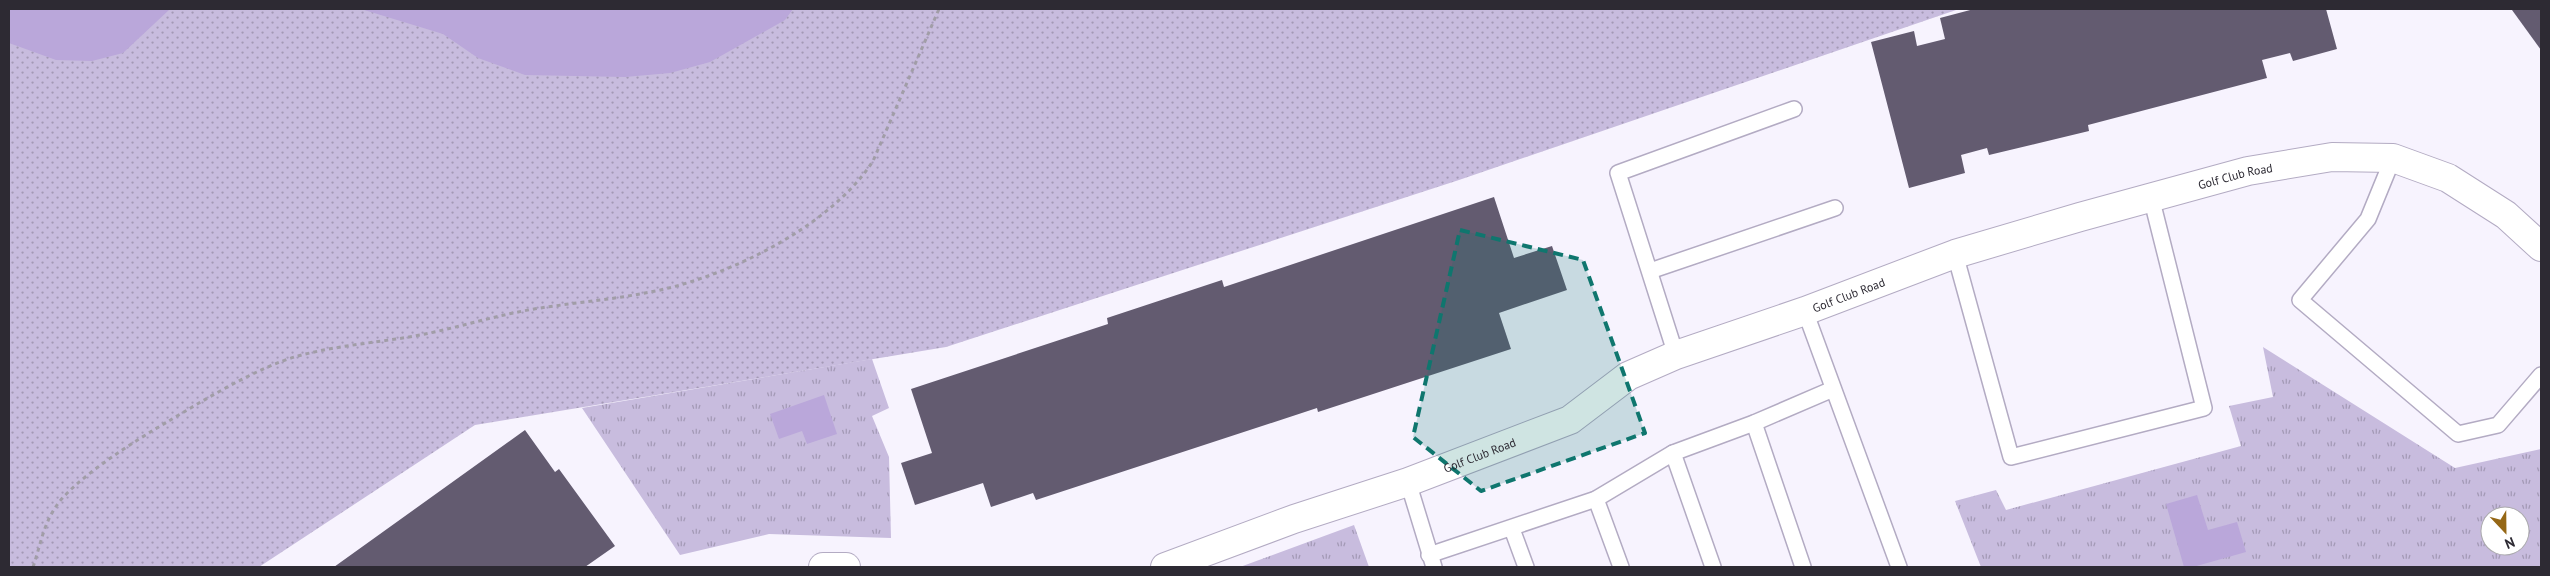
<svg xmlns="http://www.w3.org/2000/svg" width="2550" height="576" font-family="'PT Sans',sans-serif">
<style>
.grass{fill:url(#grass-dots)}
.park{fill:url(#park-tufts);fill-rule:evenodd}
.water{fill:#baa7da}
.building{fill:#635b70}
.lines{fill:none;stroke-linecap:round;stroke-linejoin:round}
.service-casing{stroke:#b3abc3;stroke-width:18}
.minor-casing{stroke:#b3abc3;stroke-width:30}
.path{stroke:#a19da7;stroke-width:3;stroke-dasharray:4 4;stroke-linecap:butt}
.service{stroke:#fff;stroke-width:15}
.minor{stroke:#fff;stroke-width:28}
.marked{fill:#0f766e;fill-opacity:0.2;stroke:#0f766e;stroke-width:4;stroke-dasharray:10 6;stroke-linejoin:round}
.labels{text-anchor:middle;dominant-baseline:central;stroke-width:5;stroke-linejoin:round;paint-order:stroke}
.street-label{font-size:12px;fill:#2d2a33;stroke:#fff}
</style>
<defs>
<pattern id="grass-dots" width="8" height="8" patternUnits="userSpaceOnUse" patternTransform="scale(1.25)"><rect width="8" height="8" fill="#c8bcde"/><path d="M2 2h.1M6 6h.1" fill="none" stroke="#a399b5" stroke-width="1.8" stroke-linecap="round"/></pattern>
<pattern id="park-tufts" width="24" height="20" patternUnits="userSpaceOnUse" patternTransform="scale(1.25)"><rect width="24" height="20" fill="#c8bcde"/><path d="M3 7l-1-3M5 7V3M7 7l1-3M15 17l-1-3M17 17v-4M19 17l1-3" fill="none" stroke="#a399b5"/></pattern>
</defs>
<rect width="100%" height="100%" fill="#f7f3fe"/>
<polygon class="grass" points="9,9 1959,9 1459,180 946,347 475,425 259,567 9,567"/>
<g class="park">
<path d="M2263,347L2455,468L2541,449V567H1981L1955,501L1996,490L2006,510L2241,446L2229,406L2273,397ZM2490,516H2520V546H2490Z"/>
<polygon points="872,359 889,408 872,416 889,457 891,538 769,534 680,555 582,408"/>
<polygon points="1354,525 1369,567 1240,567"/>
</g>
<g class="water">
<polygon points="9,9 170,9 123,53 92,61 56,60 9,43"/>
<polygon points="361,9 793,9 785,20 710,62 670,73 625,77 525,75 478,58 443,34"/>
<polygon points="824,395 837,434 807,444 802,431 779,439 770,414"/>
<polygon points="2197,495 2208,530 2237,522 2246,552 2193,567 2184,567 2166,504"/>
</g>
<g class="building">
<polygon points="1974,9 2326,9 2337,49 2293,61 2290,53 2262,60 2267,78 2088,125 2089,131 1989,155 1987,148 1961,155 1965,173 1909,188 1871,42 1914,31 1917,46 1945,39 1940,18"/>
<polygon points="2514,9 2541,9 2541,50 2512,10"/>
<polygon points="1494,197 1514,258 1552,246 1567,290 1499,313 1511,349 1318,412 1317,408 1036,500 1033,493 991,507 983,483 915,505 901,463 932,453 911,389 1108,324 1107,318 1222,280 1224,287"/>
<polygon points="525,430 555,472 559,469 615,546 585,567 334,567"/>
</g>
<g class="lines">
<defs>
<g id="service">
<polyline points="2393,158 2368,219 2300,300 2458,434 2498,425 2541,375"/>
<polyline points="1955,254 2011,457 2204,408 2151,197"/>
<polyline points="1650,271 1835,208"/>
<polyline points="1805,311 1899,567"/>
<polyline points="1676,355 1618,173 1794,109"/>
<polyline points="1754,423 1803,567"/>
<polyline points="1673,453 1713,567"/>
<polyline points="1408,482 1434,567"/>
<polyline points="1596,499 1621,567"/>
<polyline points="1512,529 1526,567"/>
<polyline points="1429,555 1596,499 1673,453 1754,423 1833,389"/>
</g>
<g id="minor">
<polyline points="823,567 846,567"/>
<path id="s1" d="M1165,567L1294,519L1408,482L1570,420L1628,376L1676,355L1805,311L1955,254L2080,217L2248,171L2332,157L2393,158L2448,178L2506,215L2541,247"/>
</g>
</defs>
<use href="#service" class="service-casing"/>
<use href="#minor" class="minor-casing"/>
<path class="path" d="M33,567C40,547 43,526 55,508C72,480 138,439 167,422C204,400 258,367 298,356C335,346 372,343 409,337C451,330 492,316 534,309C571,303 609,300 645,293C722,280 830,228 873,161L939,9"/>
<use href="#service" class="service"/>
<use href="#minor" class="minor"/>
</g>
<path class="marked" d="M1460,230L1583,260L1645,433L1481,491L1413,437Z"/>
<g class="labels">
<g class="street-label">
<text stroke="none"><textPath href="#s1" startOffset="1144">Golf Club Road</textPath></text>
<text stroke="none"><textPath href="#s1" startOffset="739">Golf Club Road</textPath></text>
<text stroke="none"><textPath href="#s1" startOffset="334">Golf Club Road</textPath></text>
</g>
</g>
<rect width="2550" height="576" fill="none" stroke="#2d2a33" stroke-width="20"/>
<g transform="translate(2505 531) rotate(158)"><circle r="24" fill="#ffffff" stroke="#abaaad"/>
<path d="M0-4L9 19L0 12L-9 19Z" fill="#956715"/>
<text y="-8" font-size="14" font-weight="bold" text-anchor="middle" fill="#2d2a33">N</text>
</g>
</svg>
